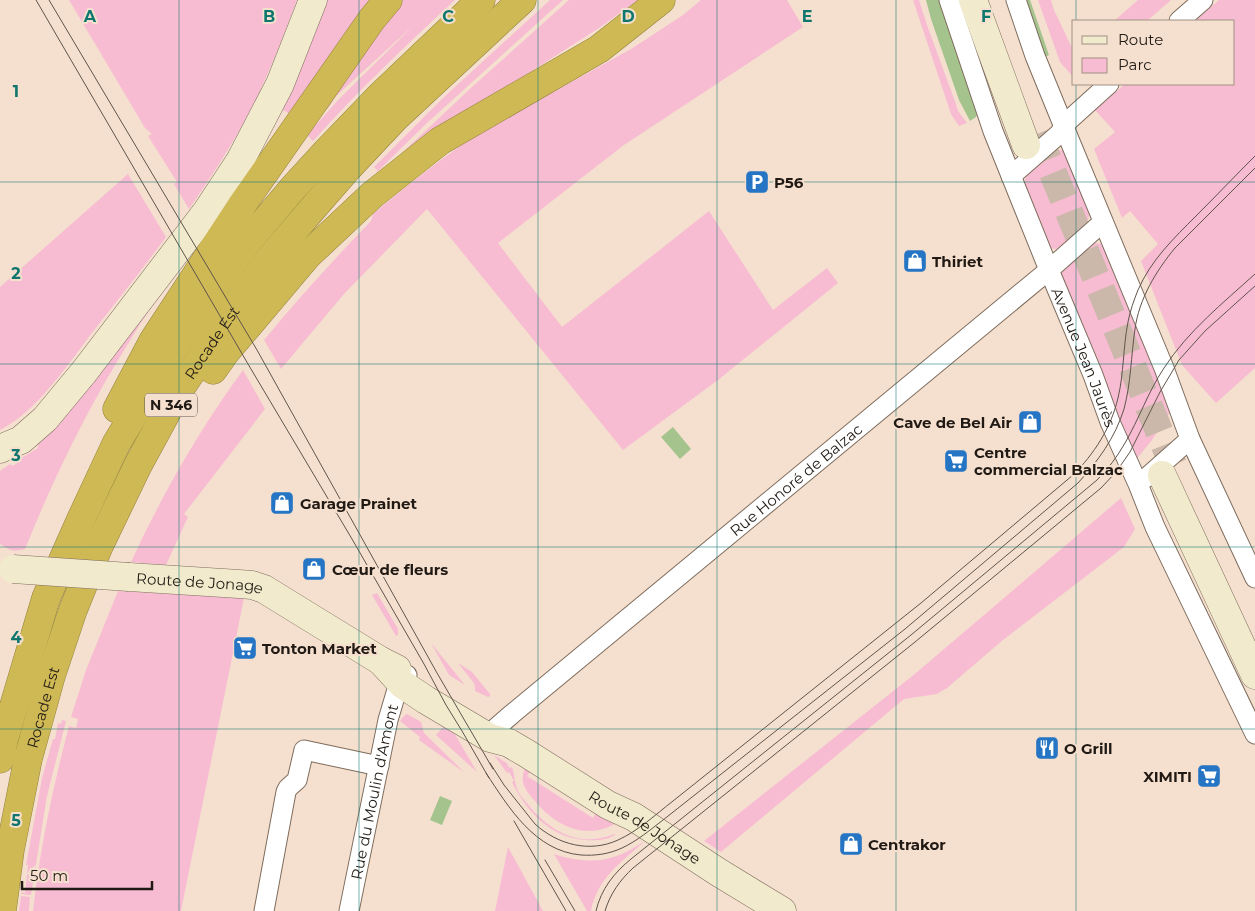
<svg xmlns="http://www.w3.org/2000/svg" width="1255" height="911" font-family="Montserrat,sans-serif">
<style>
.green{fill:#f7bcd2}
.water{fill:#a5c38d}
.lines{fill:none;stroke-linecap:round;stroke-linejoin:round}
.secondary-tunnel{stroke:#cbb8aa;stroke-width:28;stroke-dasharray:28 14;stroke-linecap:butt}
.street-casing{stroke:#7e6c5d;stroke-width:21}
.secondary-casing{stroke:#7e6c5d;stroke-width:29}
.highway-casing{stroke:#92813e;stroke-width:29}
.street{stroke:#fff;stroke-width:19}
.secondary{stroke:#f1eacc;stroke-width:28}
.highway{stroke:#cfb955;stroke-width:28}
.tram{stroke:#5f544b;stroke-width:1}
.secondary-bridge-casing{stroke:#7e6c5d;stroke-width:29;stroke-linecap:butt}
.secondary-bridge{stroke:#f1eacc;stroke-width:28}
.grid{fill:none;stroke:#0f766e;stroke-width:1;stroke-opacity:0.55}
.labels{text-anchor:middle;dominant-baseline:central;stroke-width:4;stroke-linejoin:round;paint-order:stroke}
.shield{fill:#f5e0cf;stroke:#61554c;stroke-width:1}
.shield-label{font-size:14px;font-weight:bold;fill:#211a14}
.poi-label{font-size:15px;font-weight:bold;fill:#211a14;stroke:#f5e0cf;text-anchor:start}
.street-label{font-size:15px;fill:#211a14;stroke:#f5e0cf}
.grid-label{font-size:16px;text-anchor:middle;font-weight:bold;fill:#0f766e;stroke:#f5e0cf;stroke-width:4;stroke-linejoin:round;paint-order:stroke}
</style>
<rect width="100%" height="100%" fill="#f5e0cf"/>
<g class="green">
<path d="M69,0H297C283,37 269,74 251,109C233,144 211,177 189,209L174,184L177,182L148,136L152,134L145,128Z"/>
<polygon points="324,0 370,0 344,34 290,114 281,109"/>
<path d="M401,0H455C406,45 358,91 313,141L307,135L340,98L415,24L336,96L329,107L307,131Z"/>
<polygon points="550,0 563,0 427,123 378,171 374,167 444,97"/>
<polygon points="569,0 638,0 599,28 424,140 387,167 472,87"/>
<path d="M701,0H787L803,27L624,145L498,243L562,327L709,211L773,310L827,268L838,283L718,380L623,450L427,209L344,294L281,369L264,340C298,299 333,260 371,221L373,214C409,184 444,156 483,131L631,49L683,15Z"/>
<polygon points="913,0 919,0 927,25 956,104 958,111 967,123 959,126 951,114"/>
<polygon points="1038,0 1051,0 1054,10 1074,52 1073,77 1060,62"/>
<polygon points="1138,0 1171,0 1147,21 1114,21"/>
<polygon points="1219,0 1255,0 1255,368 1216,403 1182,365 1141,261 1158,244 1130,211 1122,218 1094,149 1115,132 1095,110 1125,84 1234,84 1234,21 1195,21"/>
<path d="M1057,150H1063L1070,154L1090,210L1088,220L1084,226L1061,246L1056,249L1049,248L1023,188C1024,183 1025,177 1029,173C1033,167 1050,153 1057,150Z"/>
<path d="M128,174L166,237C142,270 116,302 91,334C67,366 36,412 0,430V287Z"/>
<polygon points="1096,243 1103,244 1172,409 1152,440 1135,461 1060,276 1062,270 1090,244"/>
<path d="M154,302C137,329 120,356 104,384C74,437 48,492 25,549C13,552 11,551 0,544V471L10,464L13,466C18,463 19,459 23,457C28,454 33,451 38,448L37,441Z"/>
<path d="M243,370L265,409L184,514L188,517L166,565L131,562C162,495 199,430 243,370Z"/>
<polygon points="1121,498 1135,529 1124,547 1003,640 947,688 937,694 904,699 721,852 704,841 916,673"/>
<path d="M118,591L244,598L181,911H33C40,848 53,787 69,726L76,728L78,719L71,717L86,670Z"/>
<polygon points="377,593 398,629 398,635 396,636 372,595"/>
<polygon points="431,643 465,685 449,675"/>
<polygon points="458,663 472,672 490,694 490,696 488,697 475,691 475,687 474,683"/>
<polygon points="407,714 421,722 424,733 465,773 419,740 420,737 400,721 405,715"/>
<polygon points="62,720 66,721 47,796 31,895 21,894 22,892 25,893 28,865 26,865 42,778 53,739 55,739 58,723 61,724"/>
<polygon points="443,727 453,731 477,772 436,735"/>
<path d="M494,755L508,764L507,765L510,768L512,767C515,775 514,784 519,793C522,798 527,803 531,808C553,833 581,848 614,834L615,835C606,840 595,841 585,840C551,838 526,811 512,782L514,781L509,772L507,773Z"/>
<path d="M526,766L532,769L527,776L593,818L598,810L618,822C587,842 555,826 534,800C524,788 519,781 526,766Z"/>
<path d="M644,842C621,862 597,879 591,911H587L554,854C575,861 598,864 619,855C628,852 636,846 644,842Z"/>
<polygon points="508,847 543,911 495,911"/>
<polygon points="21,896 30,897 29,911 19,911"/>
</g>
<g class="water">
<polygon points="926,0 942,0 979,110 976,117 970,121 959,100 931,19"/>
<polygon points="1023,0 1030,0 1049,55 1043,58"/>
<polygon points="673,427 691,449 680,459 661,437"/>
<polygon points="440,796 452,801 442,825 430,820"/>
</g>
<g class="lines">
<polyline class="secondary-tunnel" points="1037,134 1173,465"/>
<defs>
<g id="street">
<path id="s1" d="M949,0L993,131L1049,270L1093,375L1110,422L1138,484L1155,527L1255,734"/>
<polyline points="1016,0 1035,56 1064,127 1164,368 1190,439 1255,578"/>
<polyline points="1179,21 1203,0"/>
<polyline points="1011,176 1059,134 1068,121 1109,84"/>
<polyline points="1146,478 1190,439"/>
<path id="s2" d="M490,738L496,728L512,714L1049,270L1103,222"/>
<polyline points="264,911 286,792 288,788 297,780 304,750 379,766"/>
<path id="s3" d="M349,911L388,720L396,693L407,675"/>
</g>
<g id="secondary">
<polyline points="973,0 1026,145"/>
<polyline points="0,449 21,440 45,419 84,372 207,211 240,161 280,84 313,0"/>
<polyline points="1162,475 1255,675"/>
<path id="s4" d="M129,577L239,584L252,585L264,589L381,661L397,669"/>
<path id="s5" d="M381,661L402,684L426,700L490,738L509,743L526,753L608,805L634,817L718,872L782,911"/>
</g>
<g id="highway">
<polyline points="213,370 225,353 308,255 372,195 440,141 599,49 661,0"/>
<polyline points="117,409 153,341 244,202 372,19 388,0"/>
<polyline points="0,759 4,739 46,598 82,517 116,444 172,351 244,246 293,188 326,152 379,97 481,0"/>
<path id="s6" d="M2,911L10,850L28,759L51,676L73,610L98,548L138,465L176,395L215,337L266,263L314,207L348,168L396,117L522,0"/>
</g>
</defs>
<use href="#street" class="street-casing"/>
<use href="#secondary" class="secondary-casing"/>
<use href="#highway" class="highway-casing"/>
<use href="#street" class="street"/>
<use href="#secondary" class="secondary"/>
<use href="#highway" class="highway"/>
<g class="tram">
<polyline points="36,0 248,364 352,539 424,664 446,705 462,731 489,778"/>
<polyline points="49,0 257,350 437,673 493,769"/>
<path d="M490,763L504,785L535,824C558,845 590,853 618,840C638,831 655,815 673,801L921,603L1073,475C1094,454 1111,428 1118,398C1124,373 1123,347 1128,322C1130,311 1134,300 1138,290C1151,260 1174,238 1196,216C1216,196 1235,176 1255,156"/>
<path d="M486,773C509,808 535,851 581,855C595,856 609,854 622,848C637,841 650,830 663,820L905,629L1078,483C1098,461 1115,438 1124,409C1131,383 1131,356 1135,329C1139,299 1156,271 1175,248L1255,168"/>
<polyline points="514,821 566,911"/>
<polyline points="545,860 575,911"/>
<path d="M596,911C601,889 614,873 631,859L911,635L1097,480C1108,469 1117,457 1125,443C1139,419 1148,392 1164,368C1188,331 1223,303 1255,274"/>
<path d="M605,911C610,894 620,880 633,868L915,642L1101,488L1116,472L1130,452L1160,392L1179,360L1205,331L1255,286"/>
</g>
<defs>
<polyline id="secondary-bridge" points="13,569 129,577"/>
</defs>
<use href="#secondary-bridge" class="secondary-bridge-casing"/>
<use href="#secondary-bridge" class="secondary-bridge"/>
</g>
<path class="grid" d="M179,0V911M359,0V911M538,0V911M717,0V911M896,0V911M1076,0V21M1076,84V911M0,182H1255M0,364H1255M0,547H1255M0,729H1255"/>
<defs>
<symbol id="parking-square" viewBox="-11 -11 22 22"><rect x="-9" y="-9" width="18" height="18" rx="4" fill="#2575c4" stroke="#f5e0cf"/><path d="M-3.5-5.5H1a3.5 3.5 0 0 1 0 7H-1V5.5H-3.5ZM-1-3.4V-.6H.8a1.4 1.4 0 0 0 0-2.8Z" fill="#fff"/></symbol>
<symbol id="shop-square" viewBox="-11 -11 22 22"><rect x="-9" y="-9" width="18" height="18" rx="4" fill="#2575c4" stroke="#f5e0cf"/><path d="M-5-2.5h2.3a2.7 3.5 0 0 1 5.4 0H5L5.5 6h-11ZM-1.5-2.5h3a1.5 2.3 0 0 0-3 0Z" fill="#fff"/></symbol>
<symbol id="supermarket-square" viewBox="-11 -11 22 22"><rect x="-9" y="-9" width="18" height="18" rx="4" fill="#2575c4" stroke="#f5e0cf"/><path d="M-6-5.5h2.5l.6 2H6L4.5 2H-2.5L-4.4-4H-6ZM-1.5 3.2a1.3 1.3 0 1 0 .1 0ZM3 3.2a1.3 1.3 0 1 0 .1 0Z" fill="#fff"/></symbol>
<symbol id="restaurant-square" viewBox="-11 -11 22 22"><rect x="-9" y="-9" width="18" height="18" rx="4" fill="#2575c4" stroke="#f5e0cf"/><path d="M-5-6h1v4h1v-4h1v4h1v-4h1v5L-1.5 .5V6h-2V.5L-5-1ZM5-6V6H3V1.5H1.5Q1.5-4 5-6Z" fill="#fff"/></symbol>
</defs>
<g fill-rule="evenodd">
<use href="#parking-square" x="743" y="168" width="28" height="28"/>
<use href="#shop-square" x="901" y="247" width="28" height="28"/>
<use href="#shop-square" x="1016" y="408" width="28" height="28"/>
<use href="#supermarket-square" x="942" y="447" width="28" height="28"/>
<use href="#shop-square" x="268" y="489" width="28" height="28"/>
<use href="#shop-square" x="300" y="555" width="28" height="28"/>
<use href="#supermarket-square" x="231" y="634" width="28" height="28"/>
<use href="#restaurant-square" x="1033" y="734" width="28" height="28"/>
<use href="#supermarket-square" x="1195" y="762" width="28" height="28"/>
<use href="#shop-square" x="837" y="830" width="28" height="28"/>
</g>
<g class="labels">
<rect class="shield" x="145" y="393.5" width="52" height="23" rx="4"/>
<g class="shield-label">
<text x="171" y="405">N 346</text>
</g>
<g class="poi-label">
<text x="774" y="182">P56</text>
<text x="932" y="261">Thiriet</text>
<text x="1012" y="422" text-anchor="end">Cave de Bel Air</text>
<text x="974" y="452">Centre<tspan x="974" dy="17">commercial Balzac</tspan></text>
<text x="300" y="503">Garage Prainet</text>
<text x="332" y="569">Cœur de fleurs</text>
<text x="262" y="648">Tonton Market</text>
<text x="1064" y="748">O Grill</text>
<text x="1192" y="776" text-anchor="end">XIMITI</text>
<text x="868" y="844">Centrakor</text>
</g>
<g class="street-label">
<text stroke="none"><textPath href="#s6" startOffset="612">Rocade Est</textPath></text>
<text stroke="none"><textPath href="#s1" startOffset="382">Avenue Jean Jaurès</textPath></text>
<text stroke="none"><textPath href="#s2" startOffset="401">Rue Honoré de Balzac</textPath></text>
<text stroke="none"><textPath href="#s4" startOffset="71">Route de Jonage</textPath></text>
<text stroke="none"><textPath href="#s6" startOffset="208">Rocade Est</textPath></text>
<text stroke="none"><textPath href="#s3" startOffset="122">Rue du Moulin d'Amont</textPath></text>
<text stroke="none"><textPath href="#s5" startOffset="314">Route de Jonage</textPath></text>
</g>
</g>
<g class="grid-label">
<text x="90" y="22">A</text>
<text x="269" y="22">B</text>
<text x="448" y="22">C</text>
<text x="628" y="22">D</text>
<text x="807" y="22">E</text>
<text x="986" y="22">F</text>
<text x="16" y="97">1</text>
<text x="16" y="279">2</text>
<text x="16" y="461">3</text>
<text x="16" y="643">4</text>
<text x="16" y="826">5</text>
</g>
<rect x="1072" y="20" width="162" height="65" fill="#f5e0cf" stroke="#a09184"/>
<rect x="1082" y="36" width="25" height="8" fill="#f1eacc" stroke="#a09184"/>
<text x="1118" y="45" font-size="15" fill="#211a14">Route</text>
<rect x="1082" y="58" width="25" height="15" fill="#f7bcd2" stroke="#a09184"/>
<text x="1118" y="70" font-size="15" fill="#211a14">Parc</text>
<path d="M22 881v8h130v-8" fill="none" stroke="#211a14" stroke-width="2.5"/>
<text x="30" y="881" font-size="15" fill="#211a14" stroke="#f5e0cf" stroke-width="4" paint-order="stroke">50 m</text>
</svg>
